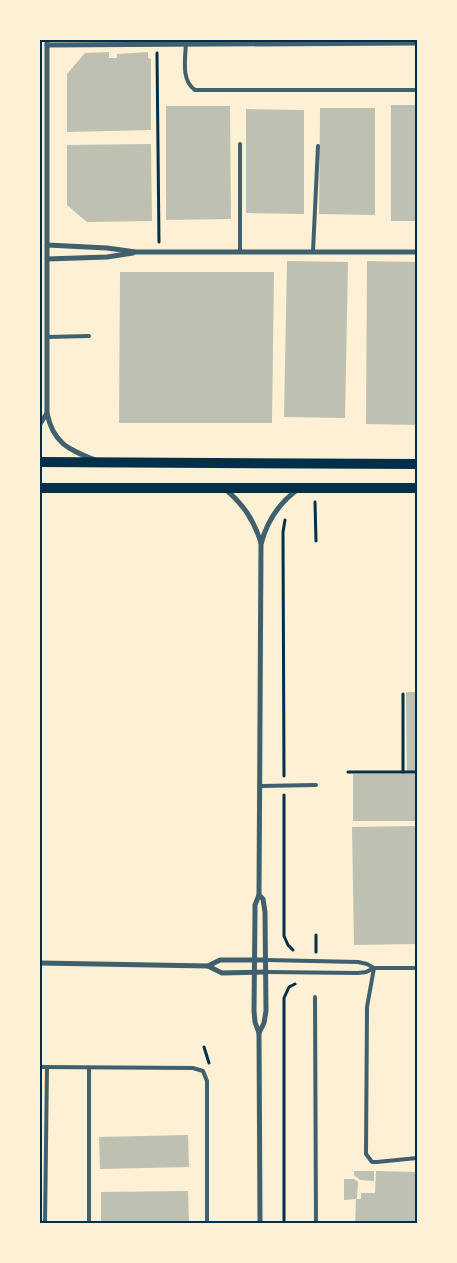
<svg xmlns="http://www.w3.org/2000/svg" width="457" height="1263" font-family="'Fira Sans',sans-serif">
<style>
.building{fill:#bec0b2}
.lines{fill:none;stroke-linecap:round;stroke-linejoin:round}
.path{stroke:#003049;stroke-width:3}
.service{stroke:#3f606c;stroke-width:4}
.minor{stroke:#3f606c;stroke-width:5}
.secondary{stroke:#003049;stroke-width:10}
.neatline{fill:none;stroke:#003049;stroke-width:2}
</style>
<rect width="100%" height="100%" fill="#fdf0d5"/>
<g class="building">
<polygon points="109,52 109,58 117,58 117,54 148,52 148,58 151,59 151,130 67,132 67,74 85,53"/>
<rect x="391" y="105" width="26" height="116"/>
<polygon points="166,106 230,106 231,219 166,220"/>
<polygon points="320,108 375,108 375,215 319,214"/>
<polygon points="246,109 304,110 304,214 246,213"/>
<polygon points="151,144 152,221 87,222 67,205 67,145"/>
<polygon points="287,261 348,262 345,418 284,417"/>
<polygon points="367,261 417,262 417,425 366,424"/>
<polygon points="120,272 274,272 272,423 119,423"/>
<polygon points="406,692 417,692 417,771 407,771"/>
<rect x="353" y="774" width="64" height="47"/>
<polygon points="417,826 417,944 354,945 352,827"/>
<polygon points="188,1135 189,1167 100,1169 99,1137"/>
<polygon points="354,1171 374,1171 374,1181 360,1180 354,1175"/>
<polygon points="376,1171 417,1172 415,1223 355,1223 356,1199 344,1200 344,1179 354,1179 358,1182 357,1198 356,1199 361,1199 361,1193 375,1193"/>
<polygon points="188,1191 189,1221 101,1223 101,1192"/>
</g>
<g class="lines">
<g class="path">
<polyline points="157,53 159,242"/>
<polyline points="315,502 316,541"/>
<polyline points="403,694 403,772"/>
<polyline points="348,772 417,772"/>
<polyline points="284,776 283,532 285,520"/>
<polyline points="284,795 284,936 288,945 293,950"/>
<polyline points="316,935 316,952"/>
<polyline points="204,1047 209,1063"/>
<polyline points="284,1223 284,998 289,987 295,984"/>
</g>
<g class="service">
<path d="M186,40C186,56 180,80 195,90H417"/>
<polyline points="240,251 240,144"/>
<polyline points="313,251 318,146"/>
<polyline points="47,337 89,336"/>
<polyline points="260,786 316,785"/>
<polyline points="266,960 358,962 367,964 374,968"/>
<polyline points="374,968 367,1007 366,1154 372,1162 377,1162 417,1158"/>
<polyline points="266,972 358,973 366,972 374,968 417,968"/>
<polyline points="315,997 316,1223"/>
<polyline points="40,1067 193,1068 203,1071 207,1081 207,1223"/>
<polyline points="89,1068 89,1223"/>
<polyline points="45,1223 47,1067"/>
</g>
<g class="minor">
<path d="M47,40V413C53,443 68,449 95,460"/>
<polyline points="47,45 417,43"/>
<polyline points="47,245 107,248 136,252 417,252"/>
<polyline points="47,259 107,257 133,253"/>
<polyline points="40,424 47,413"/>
<path d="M225,489C243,504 254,520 261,543"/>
<polyline points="259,895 263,899 265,912 266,1011 264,1023 259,1033"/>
<polyline points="40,963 208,966 220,960 266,960"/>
<polyline points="208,966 222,973 266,972"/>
<path d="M260,1223L259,1033L255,1022L254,1011L255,912V905L259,895L261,544C267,521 278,504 297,490"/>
</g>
<g class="secondary">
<polyline points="40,462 417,464"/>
<polyline points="40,488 417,488"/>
</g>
</g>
<rect width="457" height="1263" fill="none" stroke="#fdf0d5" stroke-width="82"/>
<rect x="41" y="41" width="375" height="1181" class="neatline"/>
</svg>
